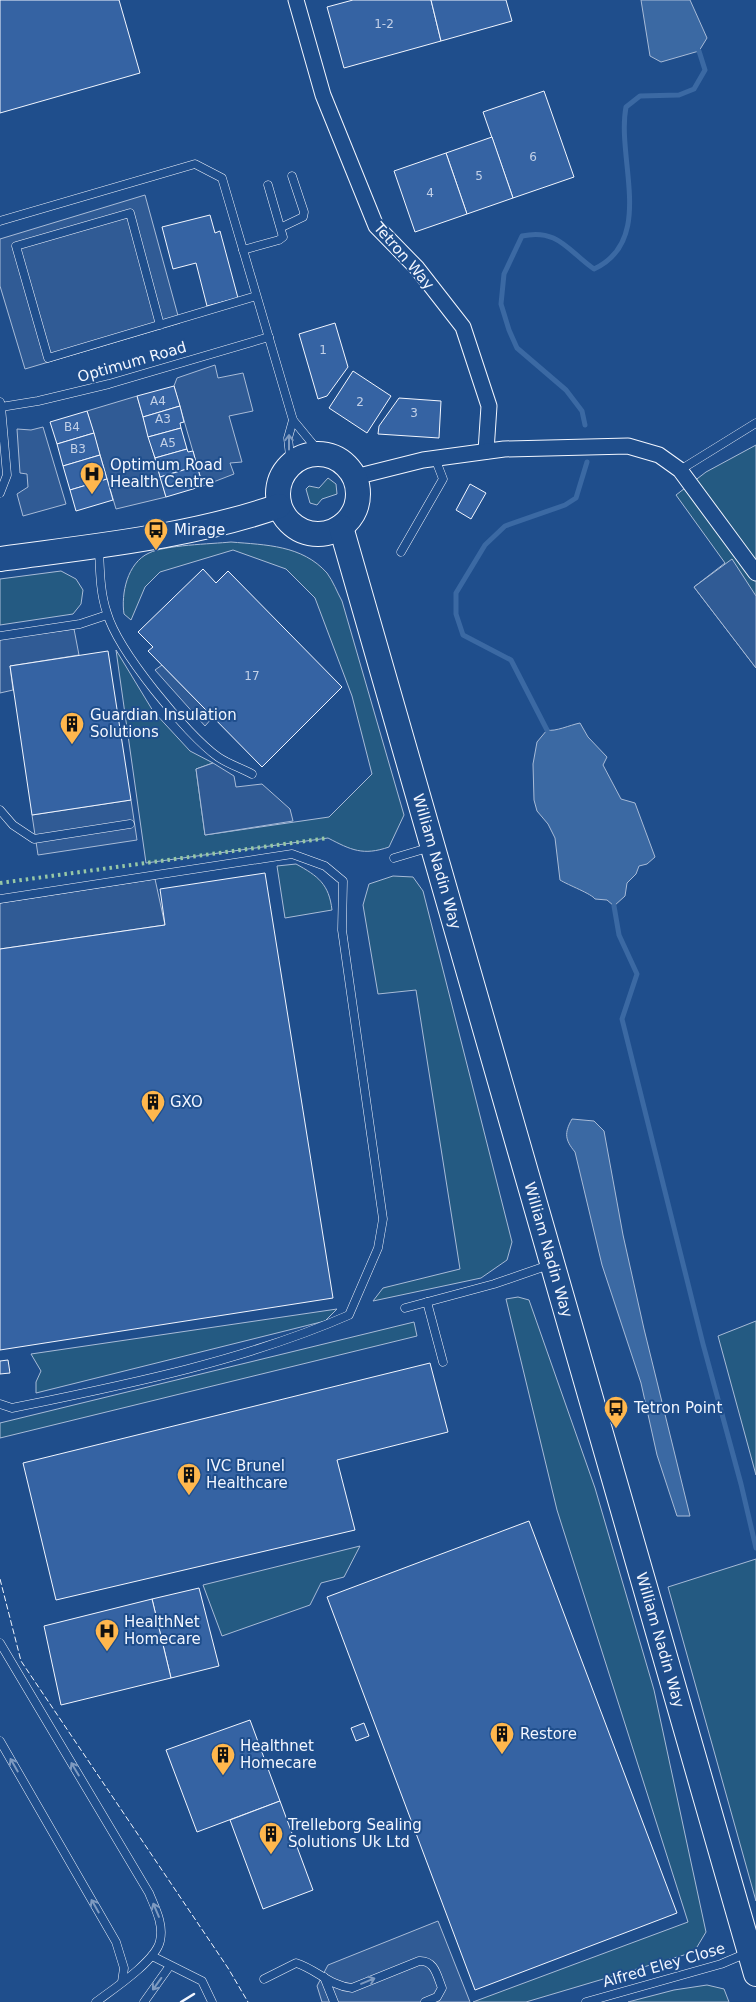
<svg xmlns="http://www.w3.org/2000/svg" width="756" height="2002" font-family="'DejaVu Sans',sans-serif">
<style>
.green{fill:#245a82;stroke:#a8bbd7}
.parking{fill:#305b95;stroke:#a8bbd7}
.water{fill:#3b69a3;stroke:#a8bbd7}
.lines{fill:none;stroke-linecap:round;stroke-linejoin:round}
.stream{stroke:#3b69a3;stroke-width:5}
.building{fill:#3563a3;stroke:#f2f6ff}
.lane-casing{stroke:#f2f6ff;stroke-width:9}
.street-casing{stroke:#f2f6ff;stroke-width:17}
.primary-casing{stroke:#f2f6ff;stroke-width:26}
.lane{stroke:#1f4e8c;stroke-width:8}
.street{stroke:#1f4e8c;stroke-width:15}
.primary{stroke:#1f4e8c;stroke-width:24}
.hedge{stroke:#97c8a6;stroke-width:4;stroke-dasharray:2.5 4;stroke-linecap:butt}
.fence{stroke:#f2f6ff;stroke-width:1;stroke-dasharray:6 2.5;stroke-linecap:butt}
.wall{stroke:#f2f6ff;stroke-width:2.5}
.oneway{stroke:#7e9ac0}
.labels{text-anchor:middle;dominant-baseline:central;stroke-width:4;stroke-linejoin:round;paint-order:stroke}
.number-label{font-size:12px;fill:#c3d1e8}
.street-label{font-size:15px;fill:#f2f6ff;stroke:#1f4e8c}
.poi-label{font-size:15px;fill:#f2f6ff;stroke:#1f4e8c;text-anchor:start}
</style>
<rect width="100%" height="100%" fill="#1f4e8c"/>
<g class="green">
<polygon points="756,445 756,668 694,587 725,563 676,495 706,472"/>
<polygon points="328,478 336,484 337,494 322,499 317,505 310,503 306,489 309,486 319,488"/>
<path d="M231,542C266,545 302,545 327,573C333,581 337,592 342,601L404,815L389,847C363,856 351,850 328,838L146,863L116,650L153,711L190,751L213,763L196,769L205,835L329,817L372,774L352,696L315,598L286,569L233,550L160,572L145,587L131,620L124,614C121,594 127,563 149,553C165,545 211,544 231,542Z"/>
<polygon points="61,571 76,579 83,590 81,604 73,614 0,625 0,579"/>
<path d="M296,864C318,876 329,884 332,910L285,918L277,866Z"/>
<polygon points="393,876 413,877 423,891 512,1242 507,1260 481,1278 373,1301 383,1288 460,1269 416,990 378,994 363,905 369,884"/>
<polygon points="518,1297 529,1300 595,1488 654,1690 706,1932 694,1952 526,2002 473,2002 688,1922 557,1510 506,1299"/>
<polygon points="337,1309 325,1321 36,1393 36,1382 41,1371 31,1354"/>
<polygon points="756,1321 756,1475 718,1336"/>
<polygon points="414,1322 417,1336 0,1438 0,1423"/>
<polygon points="360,1546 344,1577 321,1583 310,1605 222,1636 203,1585"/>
<polygon points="756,1559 756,1901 668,1587"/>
<polygon points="707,1985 724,1989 729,2002 628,2002 674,1990"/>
</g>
<g class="parking">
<polygon points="145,195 180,323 25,369 0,286 0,239"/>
<polygon points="215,365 218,378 243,373 253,411 229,416 242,462 230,463 234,474 203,486 174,386 177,378"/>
<polygon points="137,396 166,497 116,509 87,411"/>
<polygon points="43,427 66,504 23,516 17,494 28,487 27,474 20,473 17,429 31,430"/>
<polygon points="732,559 756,596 756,668 694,587"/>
<polygon points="74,629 79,655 10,666 13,690 0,693 0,639"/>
<polygon points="162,665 213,717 205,726 155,670"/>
<polygon points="213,763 234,776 236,787 262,784 290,809 293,821 205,835 196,769"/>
<polygon points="131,800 137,840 38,855 32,815"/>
<polygon points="155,879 165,925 0,949 0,903"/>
<polygon points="438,1921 470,2002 322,2002 317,1986 328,1965"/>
</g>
<g class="water">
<polygon points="641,0 690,0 707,38 699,51 661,62 650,56"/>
<path d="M580,723L588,737L607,757L603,765L621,799L635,803L655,857L647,864L639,866L636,874L627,883L625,896L614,906L607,900L595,899C592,894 568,885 560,880L555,838L548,824L537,811L534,800L533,764L537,742L547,730C555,732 570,725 580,723Z"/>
<path d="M572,1119L594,1121L604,1131L623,1235L644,1329L690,1516H677L657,1455L641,1383L602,1265L575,1152C565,1140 564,1133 572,1119Z"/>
</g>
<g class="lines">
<g class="stream">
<path d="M585,425L582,411L566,390L517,348L509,330L501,304L504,274L522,236C558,228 568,251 594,269C656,240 616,159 626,107L640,96L679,95L694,89L705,70L699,51"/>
<polyline points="547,730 511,660 463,635 456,614 456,593 485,545 505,526 565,505 576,498 587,462"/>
<polyline points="614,906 619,935 637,974 622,1019 703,1344 741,1484 756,1548"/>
</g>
</g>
<g class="building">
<polygon points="0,0 119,0 140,73 0,113"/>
<polygon points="353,0 431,0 441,41 344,68 327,7"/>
<polygon points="431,0 506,0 512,21 441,41"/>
<polygon points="544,91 574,177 513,198 483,112"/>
<polygon points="492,137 513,198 467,214 446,153"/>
<polygon points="446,153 467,214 415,232 394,171"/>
<polygon points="210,215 215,233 220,231 238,298 207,306 196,263 173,269 162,227"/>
<polygon points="335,323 348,367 327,396 318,399 299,334"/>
<polygon points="353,371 391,396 367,433 329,408"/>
<polygon points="174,386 180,406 143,417 137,396"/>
<polygon points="399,398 441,401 439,438 378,434 379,426"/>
<polygon points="180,406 184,422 180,423 181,428 148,437 143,417"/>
<polygon points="87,411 94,433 57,444 50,422"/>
<polygon points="181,428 187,449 155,458 148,437"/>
<polygon points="94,433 100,455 63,466 57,444"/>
<polygon points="187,449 188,452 193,451 197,466 160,477 155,458"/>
<polygon points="100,455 107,479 70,490 63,466"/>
<polygon points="197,466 203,486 166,497 160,477"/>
<polygon points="107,479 113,500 76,511 70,490"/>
<polygon points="470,484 486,493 471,519 456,510"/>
<polygon points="203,569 216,583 228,571 342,687 262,767 148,651 153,647 138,632"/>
<polygon points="108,651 131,800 32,815 10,666"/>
<polygon points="265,873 333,1298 0,1350 0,949 165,925 160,889"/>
<polygon points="8,1360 10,1373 0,1374 0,1361"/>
<polygon points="430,1363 448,1432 337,1460 355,1530 56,1600 23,1463"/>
<polygon points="529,1521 677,1913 475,1990 327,1597"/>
<polygon points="199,1588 219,1666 171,1678 152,1599"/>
<polygon points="152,1599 171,1678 61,1705 44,1626"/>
<polygon points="250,1720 280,1801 197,1832 166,1750"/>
<polygon points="364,1723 369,1736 356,1741 351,1728"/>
<polygon points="280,1801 313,1890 263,1909 230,1820"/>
</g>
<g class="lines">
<defs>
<g id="lane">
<polyline points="0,221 195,164 222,178 293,420 321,454"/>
<polyline points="282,227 303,217 304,212 292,176"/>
<polyline points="243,250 279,240 283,237 268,185"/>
<polyline points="160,325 130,213 16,246 48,358 256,296"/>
<polyline points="0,402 1,407 38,401 109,384 269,337"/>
<polyline points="291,465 288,438 293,420"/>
<polyline points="680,470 756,423"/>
<polyline points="0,493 7,475 1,407"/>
<path d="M99,549C100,571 100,593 107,613C118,651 186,734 218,757C228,764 241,768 252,774"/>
<polyline points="401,552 443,479 435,458"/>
<polyline points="0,636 80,624 107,615"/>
<polyline points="0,810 13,825 34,839 130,824"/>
<polyline points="394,858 431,847"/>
<path d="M0,899L292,854L325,866L343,881L342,930L383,1219L378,1248L349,1315C244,1361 124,1385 12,1408L0,1404"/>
<polyline points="427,1302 443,1362"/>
<polyline points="405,1308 494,1284 549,1265"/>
<path d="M0,1643L149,1893C155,1908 164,1924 160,1941C156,1961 112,1990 96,2002"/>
<polyline points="0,1741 116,1942 124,1968 122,1982"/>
<polyline points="152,1956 202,1981 212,2002"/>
<polyline points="324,1977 334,2002"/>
<path d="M264,1979L296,1963C316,1969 330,1986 352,1988L419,1961C435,1960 437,1976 442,1988L437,1997L425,2002"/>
<polyline points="144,2002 169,1967"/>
<polyline points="586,2002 721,1964 747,1953"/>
</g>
<g id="street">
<polyline points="296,0 323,95 376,226 417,268 463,327 489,406 486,451"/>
<polyline points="355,477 423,460 504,449 628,446 659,455 680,470 756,573"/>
</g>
<g id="primary">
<circle cx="318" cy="494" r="40"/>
<path id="s1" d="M341,527L756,1974"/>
<path d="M0,559C94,546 190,537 279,506"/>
</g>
</defs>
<use href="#lane" class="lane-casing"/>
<use href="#street" class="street-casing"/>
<use href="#primary" class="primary-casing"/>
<use href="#lane" class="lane"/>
<use href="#street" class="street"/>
<use href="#primary" class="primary"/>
<polyline class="hedge" points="0,883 328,838"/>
<polyline class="fence" points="0,1579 21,1661 228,1968 248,2002"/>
<polyline class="wall" points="181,2002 194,1994"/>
</g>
<defs><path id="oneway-shaft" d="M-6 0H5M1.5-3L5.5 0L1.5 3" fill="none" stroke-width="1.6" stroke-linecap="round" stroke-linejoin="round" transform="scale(1.25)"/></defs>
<g class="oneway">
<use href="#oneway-shaft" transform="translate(289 442) rotate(-90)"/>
<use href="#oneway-shaft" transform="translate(14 1765) rotate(-120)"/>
<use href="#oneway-shaft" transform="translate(75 1769) rotate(-121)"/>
<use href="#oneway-shaft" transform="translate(95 1906) rotate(-120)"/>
<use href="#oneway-shaft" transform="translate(156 1910) rotate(-113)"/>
<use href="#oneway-shaft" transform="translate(368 1981) rotate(-22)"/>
<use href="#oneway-shaft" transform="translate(157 1984) rotate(126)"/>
</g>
<defs>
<symbol id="hospital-pin" viewBox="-11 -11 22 30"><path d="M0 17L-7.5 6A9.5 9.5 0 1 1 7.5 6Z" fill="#ffb74d" stroke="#1f4e8c"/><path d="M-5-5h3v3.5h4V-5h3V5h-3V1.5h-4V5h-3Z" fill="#111"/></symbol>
<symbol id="bus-pin" viewBox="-11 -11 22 30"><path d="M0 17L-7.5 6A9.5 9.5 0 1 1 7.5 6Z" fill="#ffb74d" stroke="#1f4e8c"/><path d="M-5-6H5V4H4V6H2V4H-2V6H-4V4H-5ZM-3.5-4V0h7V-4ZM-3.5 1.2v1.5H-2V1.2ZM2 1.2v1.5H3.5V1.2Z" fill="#111"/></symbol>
<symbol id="building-pin" viewBox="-11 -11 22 30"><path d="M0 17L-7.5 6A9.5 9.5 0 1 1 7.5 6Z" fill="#ffb74d" stroke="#1f4e8c"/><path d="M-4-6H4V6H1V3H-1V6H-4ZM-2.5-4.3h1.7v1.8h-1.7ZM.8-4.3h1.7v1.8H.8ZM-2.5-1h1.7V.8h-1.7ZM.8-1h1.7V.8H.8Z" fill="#111"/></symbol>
</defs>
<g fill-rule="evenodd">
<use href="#hospital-pin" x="78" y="460" width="28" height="38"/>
<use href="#bus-pin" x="142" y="516" width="28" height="38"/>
<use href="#building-pin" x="58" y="710" width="28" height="38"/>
<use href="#building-pin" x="139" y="1088" width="28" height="38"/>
<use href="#bus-pin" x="602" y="1394" width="28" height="38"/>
<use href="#building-pin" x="175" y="1461" width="28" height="38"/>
<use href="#hospital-pin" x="93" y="1617" width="28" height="38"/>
<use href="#building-pin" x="488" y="1720" width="28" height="38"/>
<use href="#building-pin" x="209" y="1741" width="28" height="38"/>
<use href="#building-pin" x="257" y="1820" width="28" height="38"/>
</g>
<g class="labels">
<g class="number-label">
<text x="384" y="24">1-2</text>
<text x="533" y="157">6</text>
<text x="479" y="176">5</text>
<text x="430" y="193">4</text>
<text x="323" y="350">1</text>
<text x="158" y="401">A4</text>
<text x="360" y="402">2</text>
<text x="414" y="413">3</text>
<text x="163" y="419">A3</text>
<text x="72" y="427">B4</text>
<text x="168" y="443">A5</text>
<text x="78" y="449">B3</text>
<text x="252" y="676">17</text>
</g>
<g class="street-label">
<text transform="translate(404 256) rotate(49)">Tetron Way</text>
<text transform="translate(132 362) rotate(-16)">Optimum Road</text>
<text stroke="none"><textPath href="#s1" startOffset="348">William Nadin Way</textPath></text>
<text stroke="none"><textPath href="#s1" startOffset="752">William Nadin Way</textPath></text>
<text stroke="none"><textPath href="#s1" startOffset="1158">William Nadin Way</textPath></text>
<text transform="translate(664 1965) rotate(-16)">Alfred Eley Close</text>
</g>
<g class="poi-label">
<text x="110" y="465">Optimum Road<tspan x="110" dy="17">Health Centre</tspan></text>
<text x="174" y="530">Mirage</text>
<text x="90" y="715">Guardian Insulation<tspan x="90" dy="17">Solutions</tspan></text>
<text x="170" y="1102">GXO</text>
<text x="634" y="1408">Tetron Point</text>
<text x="206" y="1466">IVC Brunel<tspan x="206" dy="17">Healthcare</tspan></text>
<text x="124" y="1622">HealthNet<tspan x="124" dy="17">Homecare</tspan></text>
<text x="520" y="1734">Restore</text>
<text x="240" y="1746">Healthnet<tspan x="240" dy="17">Homecare</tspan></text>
<text x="288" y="1825">Trelleborg Sealing<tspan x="288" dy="17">Solutions Uk Ltd</tspan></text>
</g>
</g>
</svg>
